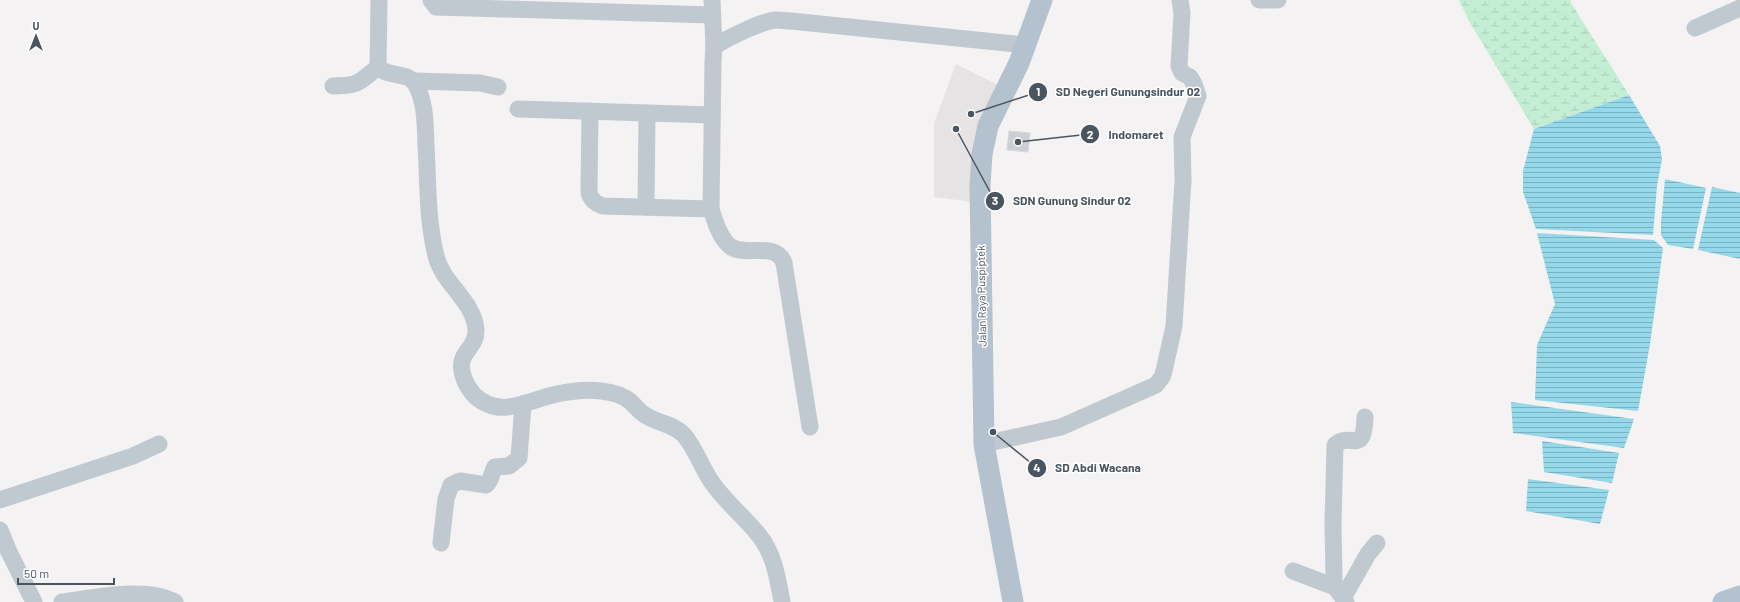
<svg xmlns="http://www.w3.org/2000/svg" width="1740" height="602" font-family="Barlow,sans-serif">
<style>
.education{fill:#e5e3e4}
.wetland{fill:url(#wetland-marsh)}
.water{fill:url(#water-rules)}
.building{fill:#ccced4;stroke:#d7d8dd}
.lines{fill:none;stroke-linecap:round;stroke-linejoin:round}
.minor{stroke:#c1c9d0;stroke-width:17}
.major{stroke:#b4c2cf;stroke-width:21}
.labels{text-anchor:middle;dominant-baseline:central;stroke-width:3;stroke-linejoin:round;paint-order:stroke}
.street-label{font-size:11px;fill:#4b555f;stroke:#fff}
.leader{fill:none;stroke:#4b555f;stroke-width:1.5}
.callout-dot{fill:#4b555f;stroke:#fff;stroke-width:1.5}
.mark-label{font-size:12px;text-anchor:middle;font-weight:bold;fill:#fff}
.callout-label{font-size:12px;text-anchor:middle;font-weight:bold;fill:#4b555f;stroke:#fff;stroke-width:3;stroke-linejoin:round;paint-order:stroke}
</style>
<defs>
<pattern id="wetland-marsh" width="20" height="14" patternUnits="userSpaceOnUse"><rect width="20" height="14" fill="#c4eed4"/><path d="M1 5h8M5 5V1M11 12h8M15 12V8" fill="none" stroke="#aaceb8"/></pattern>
<pattern id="water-rules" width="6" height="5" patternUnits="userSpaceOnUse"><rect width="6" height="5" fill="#94d8e9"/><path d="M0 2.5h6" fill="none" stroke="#7bb2c0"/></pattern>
</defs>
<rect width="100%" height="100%" fill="#f4f2f2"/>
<polygon class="education" points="956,64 998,85 975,135 974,202 934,197 934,123"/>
<polygon class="wetland" points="1459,0 1571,0 1571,3 1629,95 1534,129 1469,21"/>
<g class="water">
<polygon points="1629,95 1660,146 1662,159 1657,186 1653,235 1536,229 1523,192 1523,171 1534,129"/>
<polygon points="1665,179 1706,188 1693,249 1668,245 1661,235 1661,222"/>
<polygon points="1712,187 1740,193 1740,259 1698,250"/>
<polygon points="1537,233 1654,240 1663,248 1650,344 1638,411 1535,400 1537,345 1555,304"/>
<polygon points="1511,402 1634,419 1624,448 1513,433"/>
<polygon points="1542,441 1619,453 1612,483 1544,472"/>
<polygon points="1528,479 1609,490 1600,524 1526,511"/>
</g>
<polygon class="building" points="1009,131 1030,133 1028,152 1007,150"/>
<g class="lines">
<g class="minor">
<polyline points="431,0 436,7 712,15"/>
<polyline points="712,0 714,47"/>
<polyline points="1259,0 1278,0"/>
<polyline points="1695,28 1740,8"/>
<path d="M378,67C388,78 409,71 416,85C426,104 425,124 426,144C428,181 427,220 436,256C443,284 473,300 476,329C477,342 468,348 463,358C458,370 466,386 474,395C500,420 528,400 557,394C571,391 587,389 601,391C611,392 623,395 631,402C635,406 640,412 645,415C658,424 673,423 684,435C696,449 702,469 713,484C726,502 744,517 758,534C774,553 778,579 782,602"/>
<polyline points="414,81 480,83 498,87"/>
<path d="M333,86C358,86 359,83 378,67L379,0"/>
<polyline points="518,109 712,115"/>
<path d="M590,111L589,193C592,201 595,203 603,206L711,209"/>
<polyline points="646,207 647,113"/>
<path d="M810,427L784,263C776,241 747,257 731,247C720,239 715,221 711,209L713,61L714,47C727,38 760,22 775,20C781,20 786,21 791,21L1025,45"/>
<polyline points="984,444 1061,427 1156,385 1162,377 1164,371 1174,326 1183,180 1182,137 1198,96 1194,84 1190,77 1182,73 1179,66 1182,13 1180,0"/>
<polyline points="0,500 133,456 159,444"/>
<polyline points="0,530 9,552 34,602"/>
<path d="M441,543L446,499L451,485L460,481L486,485C492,480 491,473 495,467L509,466L519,458L523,404"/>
<polyline points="1293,571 1335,587"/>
<polyline points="1343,598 1368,554 1377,543"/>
<path d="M62,602C93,598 146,586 175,602"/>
<path d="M1346,602L1335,587L1334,579L1333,523L1335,445C1350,431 1364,457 1365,417"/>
</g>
<g class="major">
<polyline points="1013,602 984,444 980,185 982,154 988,126 1019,63 1042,0"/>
<polyline points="1723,602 1740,596"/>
</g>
</g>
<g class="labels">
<g class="street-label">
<text transform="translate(981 296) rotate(-91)">Jalan Raya Puspiptek</text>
</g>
</g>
<path class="leader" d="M971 114L1038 92M1018 142L1090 134M956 129L995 201M993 432L1037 468"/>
<g class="callout-dot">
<circle cx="971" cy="114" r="4"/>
<circle cx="1018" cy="142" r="4"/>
<circle cx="956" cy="129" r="4"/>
<circle cx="993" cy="432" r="4"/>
<circle cx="1038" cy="92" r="10"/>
<circle cx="1090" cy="134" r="10"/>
<circle cx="995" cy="201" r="10"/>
<circle cx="1037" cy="468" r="10"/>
</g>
<g class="mark-label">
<text x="1038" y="96">1</text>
<text x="1090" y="139">2</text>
<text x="995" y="205">3</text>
<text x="1037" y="472">4</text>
</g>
<g class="callout-label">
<text x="1128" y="96">SD Negeri Gunungsindur 02</text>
<text x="1136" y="139">Indomaret</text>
<text x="1072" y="205">SDN Gunung Sindur 02</text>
<text x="1098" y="472">SD Abdi Wacana</text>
</g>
<g transform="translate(36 36)" stroke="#ffffff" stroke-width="3" paint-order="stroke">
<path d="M0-3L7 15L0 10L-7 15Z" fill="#4b555f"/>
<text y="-6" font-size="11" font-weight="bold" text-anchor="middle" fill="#4b555f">U</text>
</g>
<path d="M18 578v6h96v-6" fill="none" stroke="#4b555f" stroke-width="2"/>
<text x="24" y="578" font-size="12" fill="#4b555f" stroke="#ffffff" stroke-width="3" paint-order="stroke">50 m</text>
</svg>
